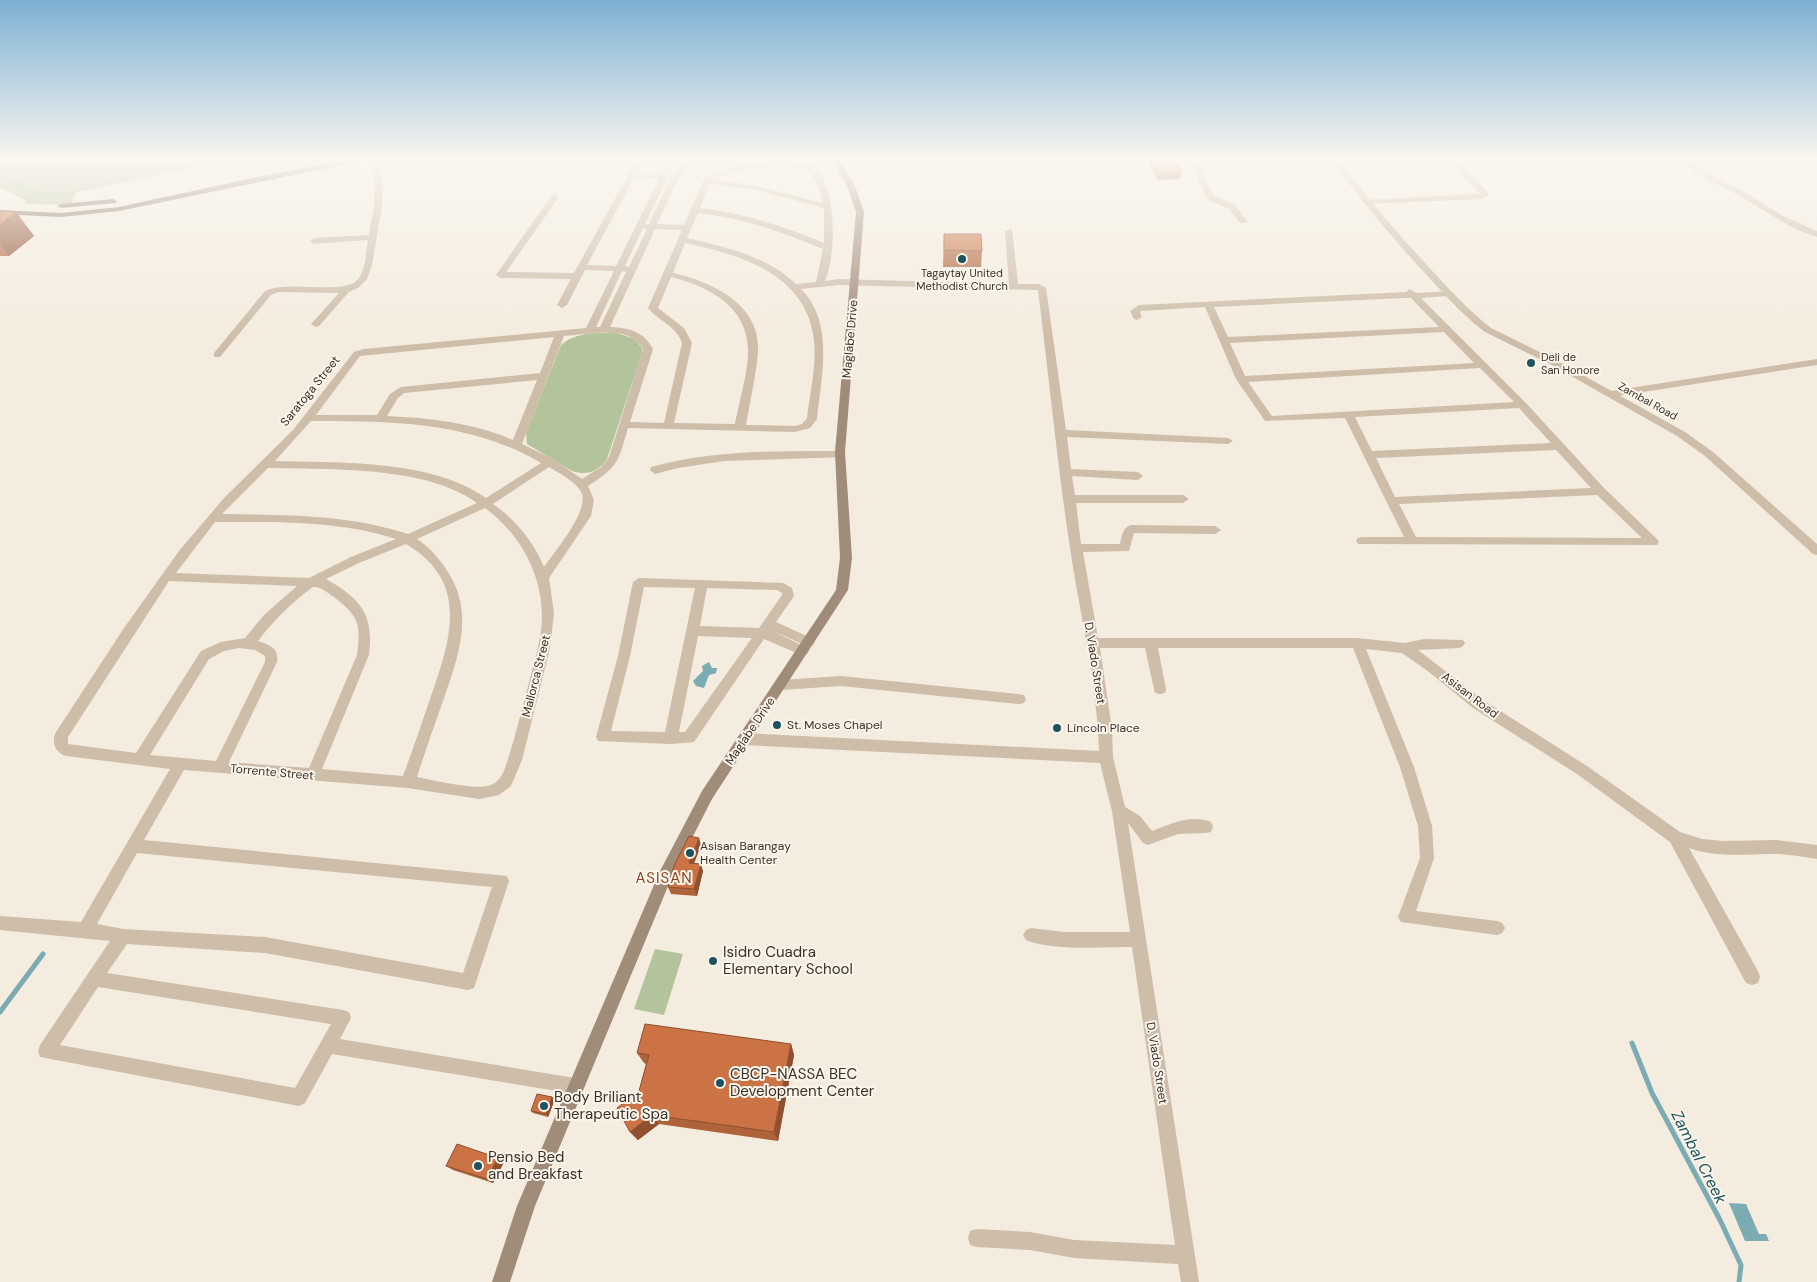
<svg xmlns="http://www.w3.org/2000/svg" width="1817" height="1282" font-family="'DM Sans',sans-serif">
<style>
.green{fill:#b3c49d}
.water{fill:#7babb3}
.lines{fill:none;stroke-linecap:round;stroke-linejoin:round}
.stream{stroke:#7babb3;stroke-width:5}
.minor{fill:#cdbda9;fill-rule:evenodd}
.tertiary{fill:#cdbda9;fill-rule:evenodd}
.secondary{fill:#a18c7a;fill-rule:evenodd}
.primary{fill:#7c695a;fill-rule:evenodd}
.wall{fill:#af633a}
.shaded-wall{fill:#8e5030}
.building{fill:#cb7344;stroke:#8e5030}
.poi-dot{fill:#1c535e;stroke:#fbf5eb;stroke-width:2}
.labels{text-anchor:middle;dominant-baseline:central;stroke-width:4;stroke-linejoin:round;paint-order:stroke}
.far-poi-label{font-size:11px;fill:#3a3029;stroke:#fbf5eb}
.far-street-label{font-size:11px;fill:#3a3029;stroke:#fbf5eb}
.street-label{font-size:12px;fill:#3a3029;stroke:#fbf5eb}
.poi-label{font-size:12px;fill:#3a3029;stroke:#fbf5eb;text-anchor:start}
.quarter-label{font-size:15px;letter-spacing:1px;fill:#8d441e;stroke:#fbf5eb}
.near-poi-label{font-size:15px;fill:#3a3029;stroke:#fbf5eb;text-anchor:start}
.near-water-label{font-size:16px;font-style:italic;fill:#1c535e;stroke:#fbf5eb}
</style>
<rect width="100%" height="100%" fill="#f4ecde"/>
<g class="green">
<polygon points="0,159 226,159 188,169 76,192 71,205 25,204 25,200 0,187"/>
<path d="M614,332L635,339L642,348V353L607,459C598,472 587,476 572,471L527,444L526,433L561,345C576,332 595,333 614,332Z"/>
<polygon points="655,949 683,954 664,1015 634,1009"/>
</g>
<g class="water">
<polygon points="709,662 712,668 717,668 716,673 709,675 704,688 696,686 693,681 703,671 702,666"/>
<polygon points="1729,1203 1746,1204 1759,1234 1766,1234 1769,1241 1745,1241"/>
</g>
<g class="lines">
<g class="stream">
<polyline points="0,1012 43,954"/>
<polyline points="1632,1043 1652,1093 1720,1220 1741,1265 1739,1282"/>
</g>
<g class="minor">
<path d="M165,159H177C164,168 67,193 51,191C33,189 16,179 0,173V168L52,187L99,179Z"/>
<path d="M375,159H383L382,206L372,265L367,279L358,288L349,292L319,326L316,327L311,324L339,293L278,292L271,295L220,357H214V353L265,291C288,279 346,297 359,278C366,268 366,251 368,240L314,244L310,241L314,238L369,235L374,206Z"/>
<path d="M637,159H645L637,174H662L671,159H679L669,175H673L684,159H692L679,177L657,224L684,225L703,181C715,163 795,156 813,167C838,183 836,257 825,281L839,279L1009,284L1005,231L1012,229L1018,284H1039L1046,288L1066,430L1228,438L1233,441L1228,444L1067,437L1071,469L1138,472L1143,476L1138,480L1072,476L1075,495H1183L1189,499L1183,503H1076L1081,544H1120C1122,536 1122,528 1131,525L1215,526L1221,530L1215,534L1134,533L1129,551L1083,552L1098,638H1357L1405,643L1424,639L1463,640L1465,643L1463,646L1459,648L1418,650L1483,700L1587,766L1680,832L1702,839L1723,841L1777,840L1817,845V859C1803,857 1788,854 1774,854C1745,854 1717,858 1689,848L1758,971L1760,977L1758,983L1752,985L1746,983L1670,842L1577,774L1473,708L1429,672L1402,653L1366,649L1414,767L1432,826L1434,858L1416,911L1497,921L1502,923L1505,928L1502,933L1497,935L1401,922L1398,917L1420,858L1418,826L1400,767L1353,648H1158L1166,689L1165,693L1160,694L1155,693L1154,689L1145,648H1100L1112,729L1113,757L1125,807L1140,816L1152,831C1171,824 1190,814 1211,822L1213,827L1211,832L1206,833L1178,834L1148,845L1143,843L1128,823L1199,1282H1181L1178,1264L1074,1258L1030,1250L977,1247L970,1245L968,1238L970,1231L977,1229L1030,1232L1074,1240L1175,1245L1132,947C1102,947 1053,951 1026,940L1023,935L1026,930L1031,928L1064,932H1130L1112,811L1100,763L744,745L739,743L737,739L739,735L744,733L1099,751C1097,683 1080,615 1070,548C1057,462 1049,377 1038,290L839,285L801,289C835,323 821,377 817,419L810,428L795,432L628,428C618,462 619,466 588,486L594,500L591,516L549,578L554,613L550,648L522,760L511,786L499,795L479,799L408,788L184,770L144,840L507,876L509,881L476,982L474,988L468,990L265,953L127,944L107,973L343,1010L349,1012L351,1018L340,1039L575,1078L581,1080L583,1086L581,1092L575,1094L332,1054L305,1103L299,1106L40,1057L38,1051L40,1045L110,941L0,930V916L81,922L170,769L66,756C55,752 51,743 56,732L124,628L179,551L224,498L293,430L354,352L364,349L586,328L614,271L585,270L567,305L562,308L557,305L571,279L500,278L496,275L552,195H555L559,197L506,272L574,273ZM776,166C810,167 815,171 823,203L756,186L712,179L744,170ZM634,178L659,179L616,266L587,265ZM667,179H670L649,224H645ZM710,184L756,190L824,208V243C784,226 743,213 700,208ZM698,213C742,218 783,232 823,249L816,282L796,284C767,256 725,247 687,238ZM643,228L647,229L629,267L625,266ZM655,229L682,230L648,308C659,322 676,325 682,343L664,423L630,422L653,349C643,331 630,328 610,327ZM685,243C738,254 803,273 813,334C818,361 810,391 807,418L802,424L795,426L746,425C750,401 756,376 758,352C761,304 712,282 673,273ZM622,271L626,272L600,327H596ZM671,277C708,286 747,306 748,349C749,369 739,403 735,424L674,423L692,343L684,328L658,308ZM604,332C620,333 635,334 643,349L609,457L601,467L582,479L553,459L522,444L564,336ZM554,337L540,373L401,387L390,394L377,415H316L360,356ZM537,380L513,440C474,423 430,418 387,416L398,398L404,393ZM311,421C390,421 470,421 541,463L486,498C431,459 339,463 275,461ZM549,467C559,473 573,480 580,490C593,508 554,552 544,567C534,542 515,519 493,504ZM268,468C330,470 425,465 477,503L408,534C347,514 285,515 222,514ZM485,508C523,536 547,582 541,631C538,651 532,670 527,690C520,717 513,745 504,771C501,777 497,783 491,785C478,791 432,780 417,777C425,752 434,726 443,701C458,657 476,612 446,569C438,557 429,547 417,539ZM215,522C275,522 338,520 396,539L351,557L309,578L176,573ZM406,544C470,582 451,639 431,696C422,723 413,749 403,776L322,769L369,655C374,614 361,599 326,579L359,563ZM169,581L297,586L264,615L245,638L221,642L201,651L136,753L68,744V737ZM313,587C322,587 326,592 334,597C359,617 361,623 357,655L309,768L229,762L277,662C279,648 270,645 258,641C274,620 291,603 313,587ZM239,648L255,650L265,656V662L216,761L150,755L209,659L224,651ZM137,853L492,887L463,973L265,937L123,929L97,924ZM98,987L331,1024L295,1088L60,1045Z"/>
<polygon points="1188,159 1196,159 1214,196 1235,205 1247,221 1246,223 1240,223 1229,209 1208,200"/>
<polygon points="1445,159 1459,163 1488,192 1488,196 1482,199 1367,204 1363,202 1364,200 1480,194 1453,167 1443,163 1339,167 1335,165 1339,163"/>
<path d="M1687,159H1695L1696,166L1701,169L1745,192L1781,215L1817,231V237C1788,228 1764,210 1738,195C1723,186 1701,180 1688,167Z"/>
<path d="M1410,289L1416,293L1450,291V295L1447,296L1421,298L1526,403L1604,488L1657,539L1659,542L1657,545L1358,544L1356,541L1358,538L1362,537H1404L1345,418L1265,421L1236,379L1205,307L1141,311L1140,312L1142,317L1137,320L1134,319L1130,311L1139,305L1406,292ZM1404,298H1411L1439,327L1228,337L1214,307ZM1444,332L1474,363L1245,376L1230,343ZM1480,368L1514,402L1272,416L1248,382ZM1519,408L1551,443L1372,451L1355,417ZM1556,450L1591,488L1395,497L1376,458ZM1597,495L1642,538L1416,537L1399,504Z"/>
<polygon points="1817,359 1817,365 1611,397 1606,394 1611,391"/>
<path d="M840,451L844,453L845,455L844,457L724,461L678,468L655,474L650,470L651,467C713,450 776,451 840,451Z"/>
<path d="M639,578L783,583L792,588L794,596L776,622L813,639L815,642L813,645L809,647L771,630L807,648L809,651L807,654H799L764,639L694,742L671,744L598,741L596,737L618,656L633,582ZM644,587L695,588L665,732L611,731L630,656ZM707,588L777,590L782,593V595L759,628L700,626ZM698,636L752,638L685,732H679Z"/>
<polygon points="841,676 1019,694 1024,695 1026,699 1024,703 1019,704 841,686 781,690 776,689 775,685 776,681 781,680"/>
</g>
<path class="tertiary" d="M1331,159H1339C1365,196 1395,230 1425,263C1446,286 1467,309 1491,328L1556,360L1685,432L1713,452L1817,544V555L1813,554L1705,456L1677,436L1550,364L1485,332C1460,313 1440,289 1419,267C1388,232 1358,197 1331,159Z"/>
<polygon class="secondary" points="831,159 839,159 855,186 864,212 845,452 852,558 848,590 712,799 671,879 535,1206 510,1282 492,1282 517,1206 660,871 702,791 836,590 840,558 835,452 856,212 847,186"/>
<g class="primary">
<polygon points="354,159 371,159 119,211 61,217 0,214 0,210 61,213 119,207 262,176"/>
<polygon points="1807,159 1817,159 1817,163"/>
<polygon points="113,199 117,201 116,203 61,208 57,206 61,204"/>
</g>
</g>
<g class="wall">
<polygon points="1151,159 1174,159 1182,171 1180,179 1158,180 1150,166"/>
<polygon points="0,211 16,212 34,236 9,256 0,256"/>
<polygon points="944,234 982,251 981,267 943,267"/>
<polygon points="701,845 694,864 703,871 697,896 671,894 668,887"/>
<polygon points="791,1044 794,1055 778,1141 659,1124 638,1140 630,1132 639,1091 646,1064 644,1063 637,1053"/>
<polygon points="552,1097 555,1099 548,1117 533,1113 531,1111"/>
<polygon points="504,1162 493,1183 453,1170 446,1166"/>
</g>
<g class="shaded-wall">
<polygon points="16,212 34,236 9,256 0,244 0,225"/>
<polygon points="699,838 701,845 691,870 689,863"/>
<polygon points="701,864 703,871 697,896 694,889"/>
<polygon points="791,1044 794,1055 778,1141 774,1132"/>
<polygon points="552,1097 555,1099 548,1117 546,1114"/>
<polygon points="652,1115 659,1124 638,1140 630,1132"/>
<polygon points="498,1158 504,1162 493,1183 487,1179"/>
</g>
<g class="building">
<polygon points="1152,159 1174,159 1182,171 1160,173"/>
<polygon points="0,211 16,212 0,225"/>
<polygon points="944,234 981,234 982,251 944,250"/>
<polygon points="689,836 699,838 689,863 701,864 694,889 668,887 674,866"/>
<polygon points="645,1024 791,1044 774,1132 652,1115 630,1132 617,1108 639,1091 649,1055 637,1053"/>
<polygon points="537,1094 552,1097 546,1114 531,1111"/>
<polygon points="457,1144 498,1158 487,1179 446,1166"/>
</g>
<linearGradient id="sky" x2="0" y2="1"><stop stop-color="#7cb0d3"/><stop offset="0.47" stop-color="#faf6f0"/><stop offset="1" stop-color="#faf6f0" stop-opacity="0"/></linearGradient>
<rect width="1817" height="338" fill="url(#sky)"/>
<g class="poi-dot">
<circle cx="962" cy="259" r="5"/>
<circle cx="1531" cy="363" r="5"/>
<circle cx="777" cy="725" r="5"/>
<circle cx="1057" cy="728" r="5"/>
<circle cx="690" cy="853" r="5"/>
<circle cx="713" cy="961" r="5"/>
<circle cx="720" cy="1083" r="5"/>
<circle cx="544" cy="1106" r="5"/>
<circle cx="478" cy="1166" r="5"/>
</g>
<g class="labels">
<g class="far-poi-label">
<text x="962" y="273">Tagaytay United<tspan x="962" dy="13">Methodist Church</tspan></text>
<text x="1541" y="357" text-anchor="start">Deli de<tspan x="1541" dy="13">San Honore</tspan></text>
</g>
<g class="far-street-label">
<text transform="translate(1648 401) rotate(29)">Zambal Road</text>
</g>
<g class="street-label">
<text transform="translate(850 339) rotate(-85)">Maglabe Drive</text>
<text transform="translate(310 391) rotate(-51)">Saratoga Street</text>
<text transform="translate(1095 663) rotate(81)">D. Viado Street</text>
<text transform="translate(536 676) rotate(-76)">Mallorca Street</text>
<text transform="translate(1470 695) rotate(37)">Asisan Road</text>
<text transform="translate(750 731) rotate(-56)">Maglabe Drive</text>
<text transform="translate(272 772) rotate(5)">Torrente Street</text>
<text transform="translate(1157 1063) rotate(81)">D. Viado Street</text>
</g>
<g class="poi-label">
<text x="787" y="725">St. Moses Chapel</text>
<text x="1067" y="728">Lincoln Place</text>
<text x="700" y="846">Asisan Barangay<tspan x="700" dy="14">Health Center</tspan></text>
</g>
<g class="quarter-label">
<text x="664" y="878">ASISAN</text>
</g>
<g class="near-poi-label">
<text x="723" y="952">Isidro Cuadra<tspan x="723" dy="17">Elementary School</tspan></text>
<text x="730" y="1074">CBCP-NASSA BEC<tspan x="730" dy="17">Development Center</tspan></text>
<text x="554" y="1097">Body Briliant<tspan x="554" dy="17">Therapeutic Spa</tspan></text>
<text x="488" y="1157">Pensio Bed<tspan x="488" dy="17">and Breakfast</tspan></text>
</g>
<g class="near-water-label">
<text transform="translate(1699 1157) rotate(63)">Zambal Creek</text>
</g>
</g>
</svg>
